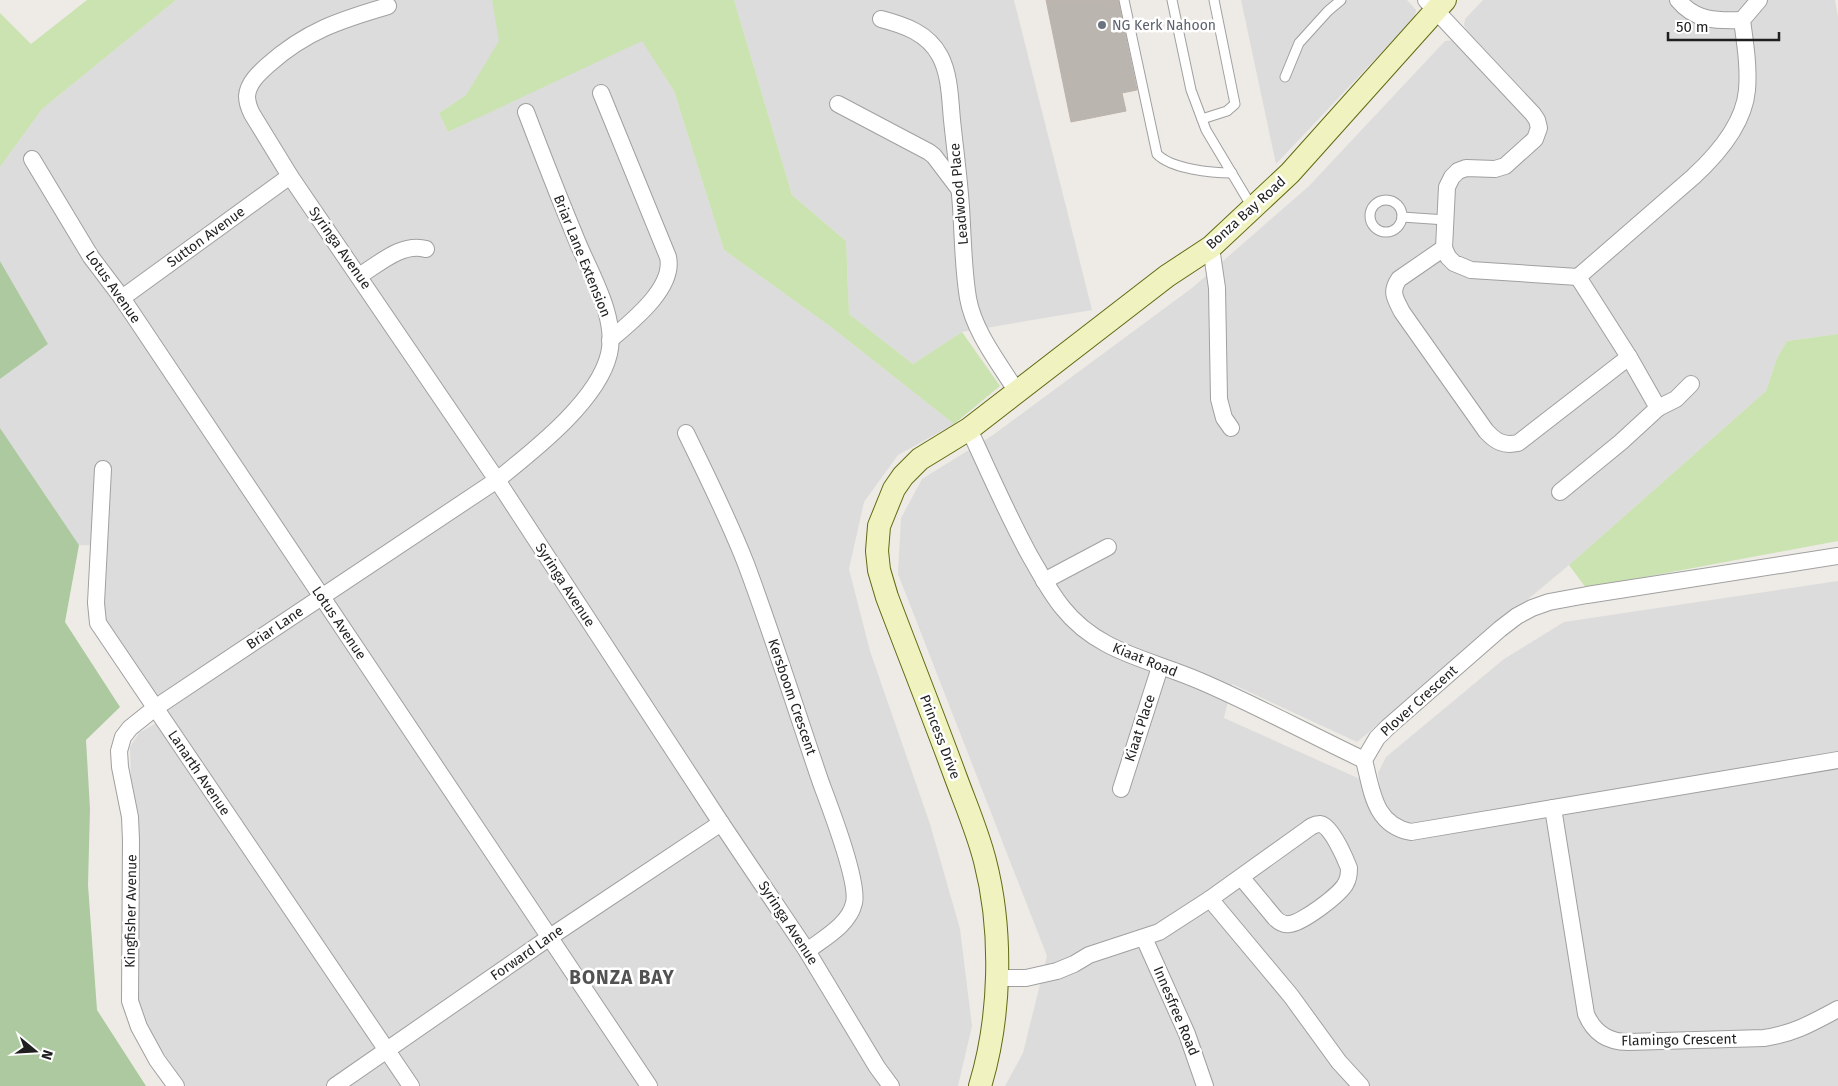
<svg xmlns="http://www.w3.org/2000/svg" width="1838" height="1086" font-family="'Fira Sans',sans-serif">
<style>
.residential{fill:#dcdcdc}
.grass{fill:#cae3b1}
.forest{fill:#acc99f}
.building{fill:#bbb5af;stroke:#beb3aa}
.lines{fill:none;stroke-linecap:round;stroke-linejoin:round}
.lane-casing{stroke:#a0a0a0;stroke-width:11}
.street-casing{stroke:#a0a0a0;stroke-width:18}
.secondary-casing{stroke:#616a11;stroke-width:24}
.lane{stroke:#fff;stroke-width:9}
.street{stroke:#fff;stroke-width:16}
.secondary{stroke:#f0f3bf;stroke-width:22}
.worship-dot{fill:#6b7280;stroke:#fff;stroke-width:2}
.labels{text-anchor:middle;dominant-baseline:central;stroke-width:5;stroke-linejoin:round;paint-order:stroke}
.worship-label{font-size:14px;fill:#5b616d;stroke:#fff;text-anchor:start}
.street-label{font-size:14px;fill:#1f1f1f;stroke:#fff}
.district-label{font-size:19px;font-weight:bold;letter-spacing:1px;fill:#525252;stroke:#fff}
</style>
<rect width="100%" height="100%" fill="#eeebe6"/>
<g class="residential">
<polygon points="176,0 492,0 500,41 466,95 439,113 448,132 642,40 674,91 724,250 831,327 954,424 898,455 864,502 849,569 870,651 930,824 960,929 972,1026 958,1086 186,1086 148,1030 139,1005 130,747 139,733 170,715 104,622 101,598 106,546 79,545 0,428 0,379 48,344 0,261 0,167 42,109"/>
<polygon points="734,0 1014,0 1092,310 962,332 913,364 849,314 846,241 792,195"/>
<polygon points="1241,0 1407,0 1416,10 1415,17 1276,164"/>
<polygon points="1483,0 1835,0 1838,17 1838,334 1787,341 1777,358 1766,391 1569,565 1357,742 1232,684 1224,718 1380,788 1378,773 1386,757 1504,659 1564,622 1838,581 1838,1086 1005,1086 1023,1053 1047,956 898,574 901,518 922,479 993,435 1192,288 1309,186 1445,41 1455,40 1481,48 1467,31 1464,25 1465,19"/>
</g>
<g class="grass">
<polygon points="87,0 176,0 42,109 0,167 0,13 31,44"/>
<polygon points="492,0 734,0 792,195 846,241 849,314 913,364 962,332 1000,386 954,424 831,327 724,250 674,91 642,41 448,132 439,113 466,95 499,41"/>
<polygon points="1838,334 1838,541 1586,588 1569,565 1766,391 1777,358 1787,341"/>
</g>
<g class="forest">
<polygon points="0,261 48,344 0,379"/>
<polygon points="0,428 79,545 65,622 120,707 86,740 90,809 88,885 97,1010 146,1086 0,1086"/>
</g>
<polygon class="building" points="1046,0 1118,0 1137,90 1122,93 1126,111 1071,122"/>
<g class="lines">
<defs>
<g id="lane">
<path d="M1124,0L1157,154C1171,169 1212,173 1232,173"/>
<polyline points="1172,0 1191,90 1206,130 1252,207"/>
<polyline points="1285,77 1299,43 1328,11 1341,0"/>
<polyline points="1202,119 1227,111 1235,104 1214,0"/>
<circle cx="1386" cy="216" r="16"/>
<polyline points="1402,217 1446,220"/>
</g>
<g id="street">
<path d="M1426,0L1533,114L1537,120L1539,128L1535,139L1505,166L1495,169L1466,168L1458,171L1452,177L1447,187L1444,248L1448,257L1454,263L1471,270L1578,277L1693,177C1717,155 1744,124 1747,90C1749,66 1745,43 1742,20L1759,0"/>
<path d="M1678,0C1695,21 1717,21 1742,20"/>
<path d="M388,6C340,20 306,31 268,65C259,73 248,83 247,96C247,103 249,108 252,114L290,176L497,480L721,823L807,951L877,1067L891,1086"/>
<path d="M881,19C904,25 928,33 940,56C950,75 950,99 952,120C955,149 959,178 961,207C963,237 963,268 968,298C974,332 999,363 1017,392"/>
<path d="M601,93L668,257C675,288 631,322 610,340"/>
<polyline points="838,104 929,152 934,156 959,189"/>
<polyline points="32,159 91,257 122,298 649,1086"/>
<polyline points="1211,247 1217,288 1219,399 1224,418 1231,428"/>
<path d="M1444,248L1399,279C1390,292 1395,298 1402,312L1486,431C1496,442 1504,446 1518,443L1629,357"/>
<path d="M359,276C379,264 402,242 426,249"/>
<polyline points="122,298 290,176"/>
<polyline points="1658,408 1676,399 1691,384"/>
<path d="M969,429C989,472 1007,514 1030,556C1040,573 1049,591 1062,607C1098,653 1150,659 1200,681C1256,705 1309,734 1364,760"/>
<path d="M686,433C707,476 729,520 746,564C773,636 796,710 821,783C830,807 859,882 854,903C849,925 824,938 807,951"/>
<polyline points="103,469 96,603 98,623 411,1086"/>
<polyline points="1560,492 1621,442 1658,408 1629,357 1578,277"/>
<path d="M1838,556L1587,595L1549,602L1532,608L1517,616L1500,629L1388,727L1377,738L1364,760C1372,791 1374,825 1411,832L1838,760"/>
<polyline points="1044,581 1108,547"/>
<polyline points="1121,789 1160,667"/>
<path d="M1553,808L1586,1014C1594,1033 1608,1042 1628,1042L1764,1038C1793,1034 1812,1023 1838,1009"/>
<path d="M1210,899L1305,831C1310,827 1314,824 1320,824C1331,825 1345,858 1349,868C1349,873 1349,878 1346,883C1341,894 1301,924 1289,924C1283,925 1279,922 1275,918L1241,877"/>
<polyline points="1144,938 1187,1034 1205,1086"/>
<polyline points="996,978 1026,978 1057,971 1074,964 1089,955 1159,932 1210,899 1291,996 1339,1062 1361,1086"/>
<path d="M176,1086L157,1060L139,1027L130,1001L131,840L130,817L120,767L119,751L123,737L130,728L155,708L497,480C533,451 598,401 609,354C618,316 588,270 575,236C558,195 542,154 526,112"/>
<polyline points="335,1086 550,937 721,823"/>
</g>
<path id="secondary" d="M980,1086C1001,1017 1003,931 985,861C978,833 966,805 956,778C934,718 910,658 887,597L879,570L877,551L879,526L894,489L903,476L920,459L969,429L1167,276L1211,247L1290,173L1445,0"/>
</defs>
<use href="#lane" class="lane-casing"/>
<use href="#street" class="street-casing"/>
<use href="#secondary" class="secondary-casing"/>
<use href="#lane" class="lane"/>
<use href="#street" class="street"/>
<use href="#secondary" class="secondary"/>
</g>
<circle class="worship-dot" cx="1102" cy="25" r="5"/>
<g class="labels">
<g class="worship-label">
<text x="1112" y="25">NG Kerk Nahoon</text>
</g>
<g class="street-label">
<text transform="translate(959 194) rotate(-95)">Leadwood Place</text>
<text transform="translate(1246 213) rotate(-42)">Bonza Bay Road</text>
<text transform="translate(206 237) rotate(-36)">Sutton Avenue</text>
<text transform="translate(340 248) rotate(55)">Syringa Avenue</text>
<text transform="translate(582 256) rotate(68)">Briar Lane Extension</text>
<text transform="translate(113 287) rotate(55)">Lotus Avenue</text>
<text transform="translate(565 585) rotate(57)">Syringa Avenue</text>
<text transform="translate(339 623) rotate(56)">Lotus Avenue</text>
<text transform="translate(275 628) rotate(-34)">Briar Lane</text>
<text transform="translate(1145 660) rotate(22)">Kiaat Road</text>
<text transform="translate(792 697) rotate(71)">Kersboom Crescent</text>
<text transform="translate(1419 701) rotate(-42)">Plover Crescent</text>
<text transform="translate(1140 728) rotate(-72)">Kiaat Place</text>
<text transform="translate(940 737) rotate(69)">Princess Drive</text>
<text transform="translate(199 773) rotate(56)">Lanarth Avenue</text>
<text transform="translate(131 911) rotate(-89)">Kingfisher Avenue</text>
<text transform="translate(788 923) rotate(57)">Syringa Avenue</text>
<text transform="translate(527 953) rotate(-35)">Forward Lane</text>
<text transform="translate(1176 1011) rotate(67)">Innesfree Road</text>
<text transform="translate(1679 1040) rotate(-1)">Flamingo Crescent</text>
</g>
<g class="district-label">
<text x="622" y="977">BONZA BAY</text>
</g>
</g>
<g transform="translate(35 1051) rotate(108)" stroke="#ffffff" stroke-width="4" paint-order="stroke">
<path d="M0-4L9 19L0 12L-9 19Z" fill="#1f1f1f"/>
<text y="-8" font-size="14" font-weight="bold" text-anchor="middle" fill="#1f1f1f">N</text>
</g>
<path d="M1668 32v8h111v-8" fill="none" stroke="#1f1f1f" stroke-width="2.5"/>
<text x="1676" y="32" font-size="15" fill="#1f1f1f" stroke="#ffffff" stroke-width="4" paint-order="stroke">50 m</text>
</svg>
